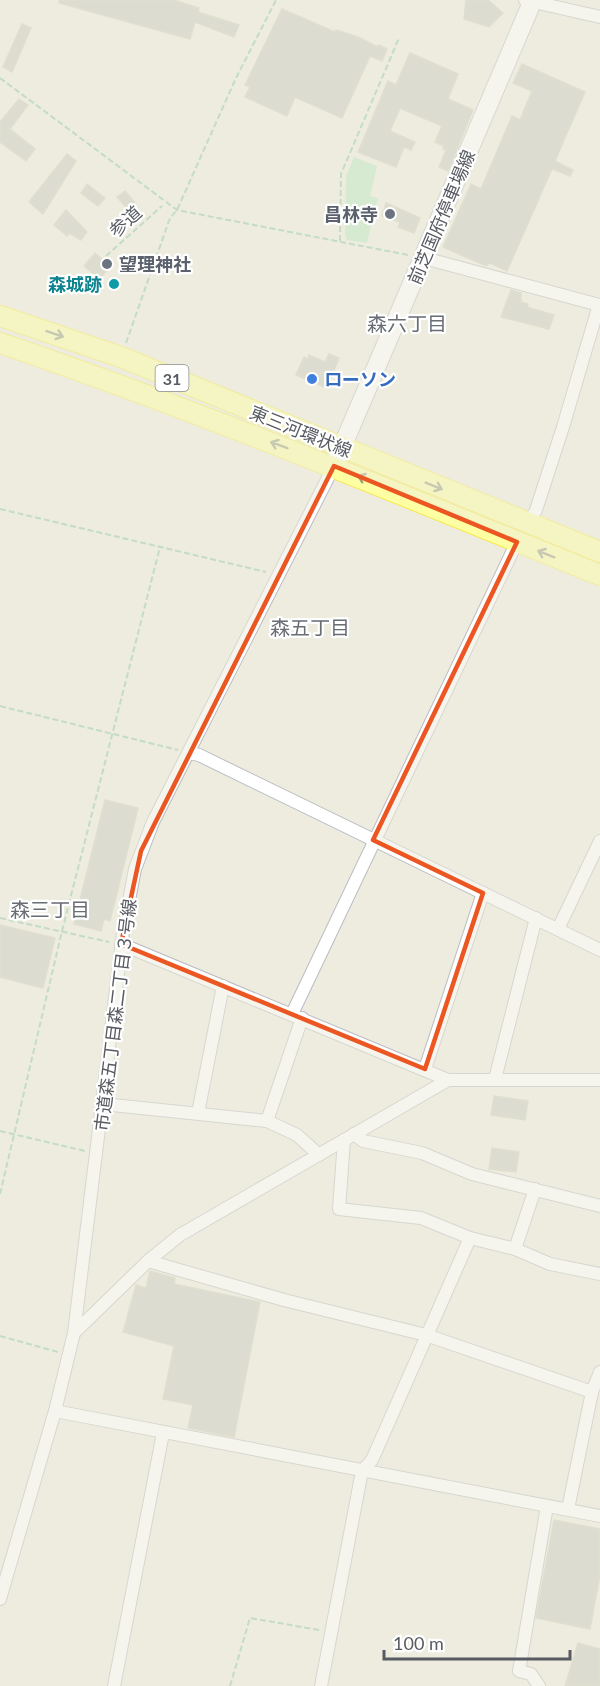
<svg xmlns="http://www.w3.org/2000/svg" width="600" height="1686" font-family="Lato,'Noto Sans JP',sans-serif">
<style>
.green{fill:#b9e6c2}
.building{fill:#c9c8be;stroke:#d1cfbd;stroke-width:1.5}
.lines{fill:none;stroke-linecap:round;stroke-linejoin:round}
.minor-casing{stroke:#babcc2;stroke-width:14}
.secondary-casing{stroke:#bcbec7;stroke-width:20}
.primary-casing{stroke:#f9e84c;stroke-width:22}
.path{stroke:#92c7ab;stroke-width:2;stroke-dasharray:6 3;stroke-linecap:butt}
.minor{stroke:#fff;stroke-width:12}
.secondary{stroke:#fff;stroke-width:18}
.primary{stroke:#fdffa2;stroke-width:20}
.oneway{stroke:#9a9d7c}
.marked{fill:none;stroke:#eb5622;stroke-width:4.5;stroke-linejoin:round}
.worship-dot{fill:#6b7280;stroke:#fff;stroke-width:2}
.culture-dot{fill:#0f9aa8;stroke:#fff;stroke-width:2}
.shop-dot{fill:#3f7fe0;stroke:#fff;stroke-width:2}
.labels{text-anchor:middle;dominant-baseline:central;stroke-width:4.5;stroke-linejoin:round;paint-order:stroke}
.shield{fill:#fff;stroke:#8a8c91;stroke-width:1.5}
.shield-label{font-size:16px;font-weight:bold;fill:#585b62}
.worship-label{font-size:18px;font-weight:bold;fill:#5b616d;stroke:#fff;text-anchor:end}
.street-label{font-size:18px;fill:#585b62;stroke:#fff}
.culture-label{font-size:18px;font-weight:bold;fill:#0d838f;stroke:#fff;text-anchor:end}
.shop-label{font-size:18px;font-weight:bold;fill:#366cbe;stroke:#fff;text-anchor:start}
.neighbourhood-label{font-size:20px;fill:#696d74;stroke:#fff}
</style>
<rect width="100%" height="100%" fill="#edecdf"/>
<polygon class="green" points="354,157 377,166 370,196 378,198 367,243 347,240 345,235 346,176"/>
<g class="building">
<polygon points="59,0 174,0 199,8 198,12 239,25 234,37 195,22 190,39 59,3"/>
<polygon points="466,0 488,0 503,13 489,27 464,19"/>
<polygon points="282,9 335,32 336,30 358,37 378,47 379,45 387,49 382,61 370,56 342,118 295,97 287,116 245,97 250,87 245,85"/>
<polygon points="22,24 31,28 12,72 3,67"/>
<polygon points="410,53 458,74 448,99 473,110 448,171 439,167 446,150 443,149 444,146 435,142 442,126 400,108 390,131 415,142 411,150 404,147 396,167 358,152 388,81 396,85"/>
<polygon points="522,64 585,92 555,161 573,170 570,176 552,169 507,271 490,263 486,266 443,247 471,184 481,189 512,116 520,120 532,91 513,83"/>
<polygon points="19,99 28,105 10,129 35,149 26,161 0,142 0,122"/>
<polygon points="67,154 76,161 43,214 29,202"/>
<polygon points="87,184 105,198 98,206 81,193"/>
<polygon points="125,191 136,204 129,211 117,197"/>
<polygon points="386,203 420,218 414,233 398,227 400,222 382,216"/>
<polygon points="66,210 87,232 81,240 69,233 67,236 54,225"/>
<polygon points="95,253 110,266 100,279 84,266"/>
<polygon points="511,290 521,293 521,302 528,304 527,307 554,315 549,329 501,317"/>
<polygon points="329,354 339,358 327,388 296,375 304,357 308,359 309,355 325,362"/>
<polygon points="105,800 138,808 110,921 104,919 101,931 74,924"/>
<polygon points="0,925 55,938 43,988 0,977"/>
<polygon points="494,1096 528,1101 525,1120 491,1115"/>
<polygon points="492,1148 519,1152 516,1172 489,1169"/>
<polygon points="150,1271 175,1278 174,1284 260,1302 234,1437 188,1428 193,1405 163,1399 174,1346 123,1332 136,1285 146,1288"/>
<polygon points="554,1520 600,1529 600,1575 590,1629 536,1618"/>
<polygon points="578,1643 600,1649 600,1686 565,1686"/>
</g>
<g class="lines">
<defs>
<g id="minor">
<polyline points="525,0 600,17"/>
<polyline points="424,258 599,305 563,427 536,510 528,525"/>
<polyline points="189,753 199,755 600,950"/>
<polyline points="558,929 600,841"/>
<polyline points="121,944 448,1080 600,1080"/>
<polyline points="292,1014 517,542"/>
<polyline points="425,1069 483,893"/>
<polyline points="495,1079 536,918"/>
<polyline points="103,1104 267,1121 297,1135 319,1155"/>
<polyline points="198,1113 223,986"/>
<polyline points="267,1121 302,1018"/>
<polyline points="354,1134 363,1141 422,1153 472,1174 600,1206"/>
<polyline points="344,1140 339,1209 421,1218 470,1238 515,1249 550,1264 600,1274"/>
<polyline points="515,1249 535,1189"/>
<polyline points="148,1261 284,1300 426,1335 592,1392"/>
<polyline points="74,1333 148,1261 180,1235 448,1080"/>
<polyline points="55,1411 600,1516"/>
<polyline points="568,1509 592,1392 600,1372"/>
<polyline points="0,1599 55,1411 74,1333 123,932 135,869 153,822 334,466"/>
<polyline points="114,1686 163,1433"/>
<polyline points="321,1686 362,1471 372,1460 470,1238"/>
<polyline points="539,1686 531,1674 519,1671 547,1506"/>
</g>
<polyline id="secondary" points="334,466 533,0"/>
<g id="primary">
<polyline points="0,316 121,357 600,552"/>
<path d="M0,343C203,412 401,495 600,575"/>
</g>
</defs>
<use href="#minor" class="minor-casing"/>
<use href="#secondary" class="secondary-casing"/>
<use href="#primary" class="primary-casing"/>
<g class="path">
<polyline points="0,78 177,210 408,255"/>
<polyline points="340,241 341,174 399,38"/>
<polyline points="106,256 162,206"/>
<polyline points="126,343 170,218 177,210 236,78 276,0"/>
<polyline points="0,509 266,572"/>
<polyline points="0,706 178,750"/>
<polyline points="0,918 109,942"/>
<polyline points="0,1131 85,1151"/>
<polyline points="0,1194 62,931 160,547"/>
<polyline points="0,1336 58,1352"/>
<polyline points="230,1686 250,1618 319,1630"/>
</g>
<use href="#minor" class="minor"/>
<use href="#secondary" class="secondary"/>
<use href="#primary" class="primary"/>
</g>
<defs><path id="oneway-shaft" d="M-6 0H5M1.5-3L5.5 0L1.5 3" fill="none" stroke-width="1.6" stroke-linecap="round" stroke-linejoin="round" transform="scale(1.5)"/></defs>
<g class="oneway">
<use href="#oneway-shaft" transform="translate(55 334) rotate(19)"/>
<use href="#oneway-shaft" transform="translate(279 445) rotate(-159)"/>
<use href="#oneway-shaft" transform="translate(366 479) rotate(-157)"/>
<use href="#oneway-shaft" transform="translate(434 486) rotate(22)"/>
<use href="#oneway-shaft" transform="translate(546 554) rotate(-158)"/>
</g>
<path d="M0 0H600V1686H0ZM334,466L517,542L373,840L483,893L425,1069L121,944L141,851Z" fill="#edecdf" fill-opacity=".55" fill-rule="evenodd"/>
<path class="marked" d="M334,466L517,542L373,840L483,893L425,1069L121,944L141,851Z"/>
<g class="worship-dot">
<circle cx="390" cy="214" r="6"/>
<circle cx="107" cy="264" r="6"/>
</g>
<circle class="culture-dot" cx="114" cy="284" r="6"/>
<circle class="shop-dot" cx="312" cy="379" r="6"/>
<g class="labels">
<rect class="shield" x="155.5" y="365" width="33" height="26" rx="4.5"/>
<g class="shield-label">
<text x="172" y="378">31</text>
</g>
<g class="worship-label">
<text x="378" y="214">昌林寺</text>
<text x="119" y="264" text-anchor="start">望理神社</text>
</g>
<g class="street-label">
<text transform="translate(441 217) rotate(-67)">前芝国府停車場線</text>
<text transform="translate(125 221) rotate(-42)">参道</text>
<text transform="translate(301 431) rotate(22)">東三河環状線</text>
<text transform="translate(115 1015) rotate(-83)">市道森五丁目森二丁目３号線</text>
</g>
<g class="culture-label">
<text x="102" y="284">森城跡</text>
</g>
<g class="shop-label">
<text x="324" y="379">ローソン</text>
</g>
<g class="neighbourhood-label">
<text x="407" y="323">森六丁目</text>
<text x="310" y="627">森五丁目</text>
<text x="50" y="909">森三丁目</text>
</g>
</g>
<path d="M384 1650v9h186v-9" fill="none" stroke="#585b62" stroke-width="3"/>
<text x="393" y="1650" font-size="18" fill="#585b62" stroke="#ffffff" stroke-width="4.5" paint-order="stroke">100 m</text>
</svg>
